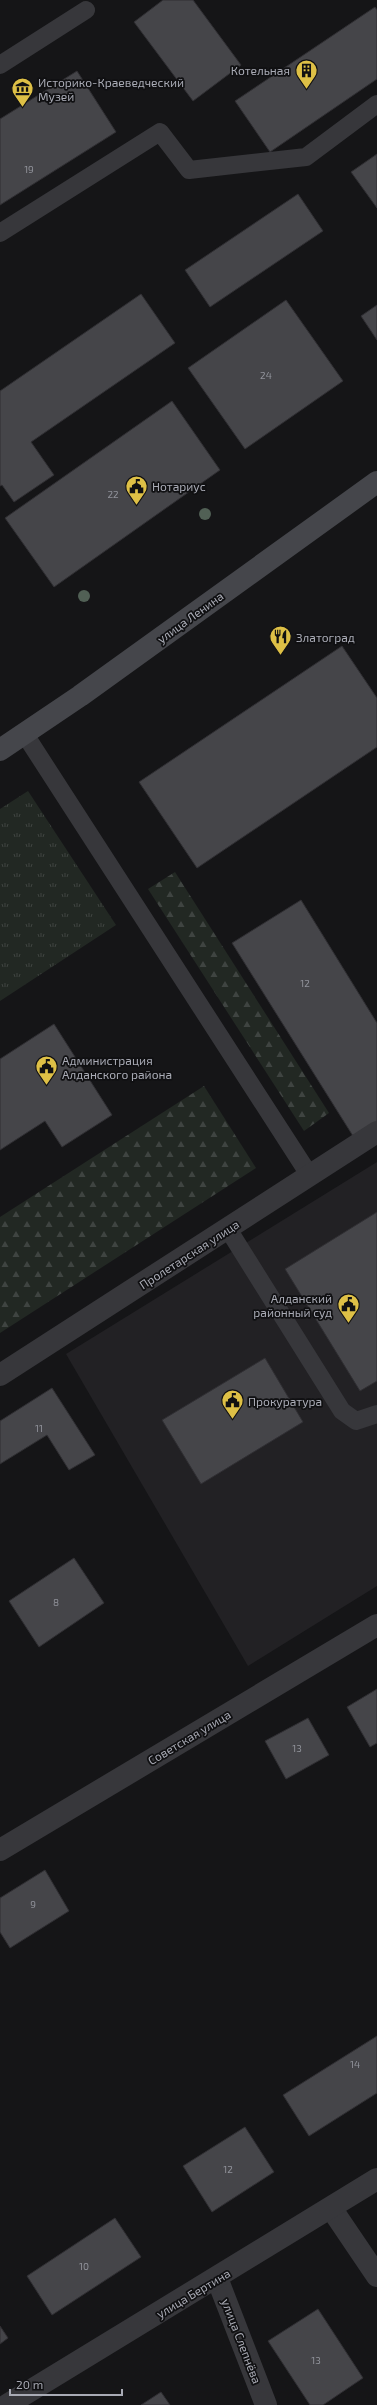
<svg xmlns="http://www.w3.org/2000/svg" width="377" height="2405" font-family="'Exo 2',sans-serif">
<style>
.built{fill:#222124}
.grass{fill:url(#grass-tufts)}
.forest{fill:url(#forest-firs)}
.building{fill:#454549;stroke:#302f33}
.lines{fill:none;stroke-linecap:round;stroke-linejoin:round}
.lane{stroke:#37373b;stroke-width:18}
.street{stroke:#37373b;stroke-width:22}
.secondary{stroke:#45464b;stroke-width:22}
.tree{fill:#516055}
.labels{text-anchor:middle;dominant-baseline:central;stroke-width:3.5;stroke-linejoin:round;paint-order:stroke}
.number-label{font-size:10px;fill:#90929a}
.poi-label{font-size:12px;fill:#a9abb5;stroke:#101012;text-anchor:start}
.street-label{font-size:12px;fill:#a9abb5;stroke:#101012}
</style>
<defs>
<pattern id="grass-tufts" width="24" height="20" patternUnits="userSpaceOnUse"><rect width="24" height="20" fill="#222823"/><path d="M3 7l-1-3M5 7V3M7 7l1-3M15 17l-1-3M17 17v-4M19 17l1-3" fill="none" stroke="#3f4441"/></pattern>
<pattern id="forest-firs" width="22" height="20" patternUnits="userSpaceOnUse"><rect width="22" height="20" fill="#222823"/><path d="M5 1l3.5 6h-7zM16 11l3.5 6h-7z" fill="#3f4441"/></pattern>
</defs>
<rect width="100%" height="100%" fill="#151517"/>
<polygon class="built" points="377,1162 377,1586 248,1666 66,1354"/>
<polygon class="grass" points="28,791 116,925 0,1001 0,809"/>
<g class="forest">
<polygon points="175,872 329,1113 304,1131 148,889"/>
<polygon points="204,1086 256,1168 0,1333 0,1217"/>
</g>
<g class="building">
<polygon points="163,0 193,0 241,65 193,101 134,22"/>
<polygon points="375,7 377,10 377,79 270,152 235,101"/>
<polygon points="77,71 116,132 0,205 0,119"/>
<polygon points="377,154 377,208 351,172"/>
<polygon points="298,194 323,231 210,307 185,270"/>
<polygon points="141,294 175,343 31,442 54,475 14,502 2,485 0,486 0,391"/>
<polygon points="286,300 343,381 245,449 188,368"/>
<polygon points="377,305 377,340 361,316"/>
<polygon points="172,401 220,470 54,587 5,518"/>
<polygon points="342,646 377,698 377,747 197,868 139,782"/>
<polygon points="301,900 377,1023 377,1122 353,1136 232,943"/>
<polygon points="54,1024 112,1115 62,1147 45,1121 0,1150 0,1059"/>
<polygon points="377,1212 377,1381 360,1391 285,1269"/>
<polygon points="265,1358 303,1422 201,1484 162,1420"/>
<polygon points="52,1388 95,1455 69,1470 47,1435 0,1464 0,1421"/>
<polygon points="74,1558 104,1603 39,1647 9,1601"/>
<polygon points="377,1689 377,1743 370,1747 347,1707"/>
<polygon points="308,1718 329,1755 286,1779 265,1741"/>
<polygon points="45,1870 69,1911 10,1948 0,1932 0,1898"/>
<polygon points="377,2036 377,2093 309,2136 283,2095"/>
<polygon points="245,2127 274,2172 212,2212 183,2166"/>
<polygon points="115,2218 141,2257 52,2315 27,2276"/>
<polygon points="318,2309 363,2378 323,2405 310,2405 268,2341"/>
<polygon points="0,2326 8,2338 0,2344"/>
<polygon points="161,2392 170,2405 141,2405"/>
</g>
<g class="lines">
<g class="lane">
<polyline points="0,65 86,10"/>
<polyline points="0,233 160,132 189,170 306,157 377,104"/>
<polyline points="24,733 310,1176"/>
<polyline points="228,1229 342,1411 356,1421 377,1414"/>
</g>
<g class="street">
<polyline points="0,1375 377,1132"/>
<polyline points="0,1850 377,1625"/>
<polyline points="331,2208 377,2276"/>
<polyline points="217,2278 266,2405"/>
<polyline points="7,2405 377,2179"/>
</g>
<polyline class="secondary" points="0,750 80,696 377,482"/>
</g>
<g class="tree">
<circle cx="205" cy="514" r="6"/>
<circle cx="84" cy="596" r="6"/>
</g>
<defs>
<symbol id="building-pin" viewBox="-11 -11 22 30"><path d="M0 17L-7.5 6A9.5 9.5 0 1 1 7.5 6Z" fill="#dec046" stroke="#101012"/><path d="M-4-6H4V6H1V3H-1V6H-4ZM-2.5-4.3h1.7v1.8h-1.7ZM.8-4.3h1.7v1.8H.8ZM-2.5-1h1.7V.8h-1.7ZM.8-1h1.7V.8H.8Z" fill="#111"/></symbol>
<symbol id="museum-pin" viewBox="-11 -11 22 30"><path d="M0 17L-7.5 6A9.5 9.5 0 1 1 7.5 6Z" fill="#dec046" stroke="#101012"/><path d="M0-6L6-3V-2H-6V-3ZM-5-1h2V3h-2ZM-1-1h2V3h-2ZM3-1h2V3H3ZM-6 4H6V6H-6Z" fill="#111"/></symbol>
<symbol id="civic-pin" viewBox="-11 -11 22 30"><path d="M0 17L-7.5 6A9.5 9.5 0 1 1 7.5 6Z" fill="#dec046" stroke="#101012"/><path d="M-.6-6.5H3V-4.5H.6V-3L4-1V1h2V6H-6V1h2V-1L-.6-3ZM-1.2 2.5V6h2.4V2.5Z" fill="#111"/></symbol>
<symbol id="restaurant-pin" viewBox="-11 -11 22 30"><path d="M0 17L-7.5 6A9.5 9.5 0 1 1 7.5 6Z" fill="#dec046" stroke="#101012"/><path d="M-5-6h1v4h1v-4h1v4h1v-4h1v5L-1.5 .5V6h-2V.5L-5-1ZM5-6V6H3V1.5H1.5Q1.5-4 5-6Z" fill="#111"/></symbol>
</defs>
<g fill-rule="evenodd">
<use href="#building-pin" x="294" y="58" width="25" height="34"/>
<use href="#museum-pin" x="10" y="76" width="25" height="34"/>
<use href="#civic-pin" x="124" y="474" width="25" height="34"/>
<use href="#restaurant-pin" x="268" y="624" width="25" height="34"/>
<use href="#civic-pin" x="34" y="1054" width="25" height="34"/>
<use href="#civic-pin" x="336" y="1292" width="25" height="34"/>
<use href="#civic-pin" x="220" y="1388" width="25" height="34"/>
</g>
<g class="labels">
<g class="number-label">
<text x="29" y="169">19</text>
<text x="266" y="375">24</text>
<text x="113" y="494">22</text>
<text x="305" y="983">12</text>
<text x="39" y="1428">11</text>
<text x="56" y="1602">8</text>
<text x="297" y="1748">13</text>
<text x="33" y="1904">9</text>
<text x="355" y="2064">14</text>
<text x="228" y="2169">12</text>
<text x="84" y="2266">10</text>
<text x="316" y="2360">13</text>
</g>
<g class="poi-label">
<text x="290" y="70" text-anchor="end">Котельная</text>
<text x="38" y="82">Историко-Краеведческий<tspan x="38" dy="14">Музей</tspan></text>
<text x="152" y="486">Нотариус</text>
<text x="296" y="637">Златоград</text>
<text x="62" y="1060">Администрация<tspan x="62" dy="14">Алданского района</tspan></text>
<text x="332" y="1298" text-anchor="end">Алданский<tspan x="332" dy="14">районный суд</tspan></text>
<text x="248" y="1401">Прокуратура</text>
</g>
<g class="street-label">
<text transform="translate(190 617) rotate(-36)">улица Ленина</text>
<text transform="translate(189 1254) rotate(-33)">Пролетарская улица</text>
<text transform="translate(189 1737) rotate(-31)">Советская улица</text>
<text transform="translate(193 2293) rotate(-31)">улица Бертина</text>
<text transform="translate(242 2341) rotate(69)">улица Слепнёва</text>
</g>
</g>
<path d="M10 2389v6h112v-6" fill="none" stroke="#a9abb5" stroke-width="2"/>
<text x="16" y="2389" font-size="12" fill="#a9abb5" stroke="#101012" stroke-width="3" paint-order="stroke">20 m</text>
</svg>
